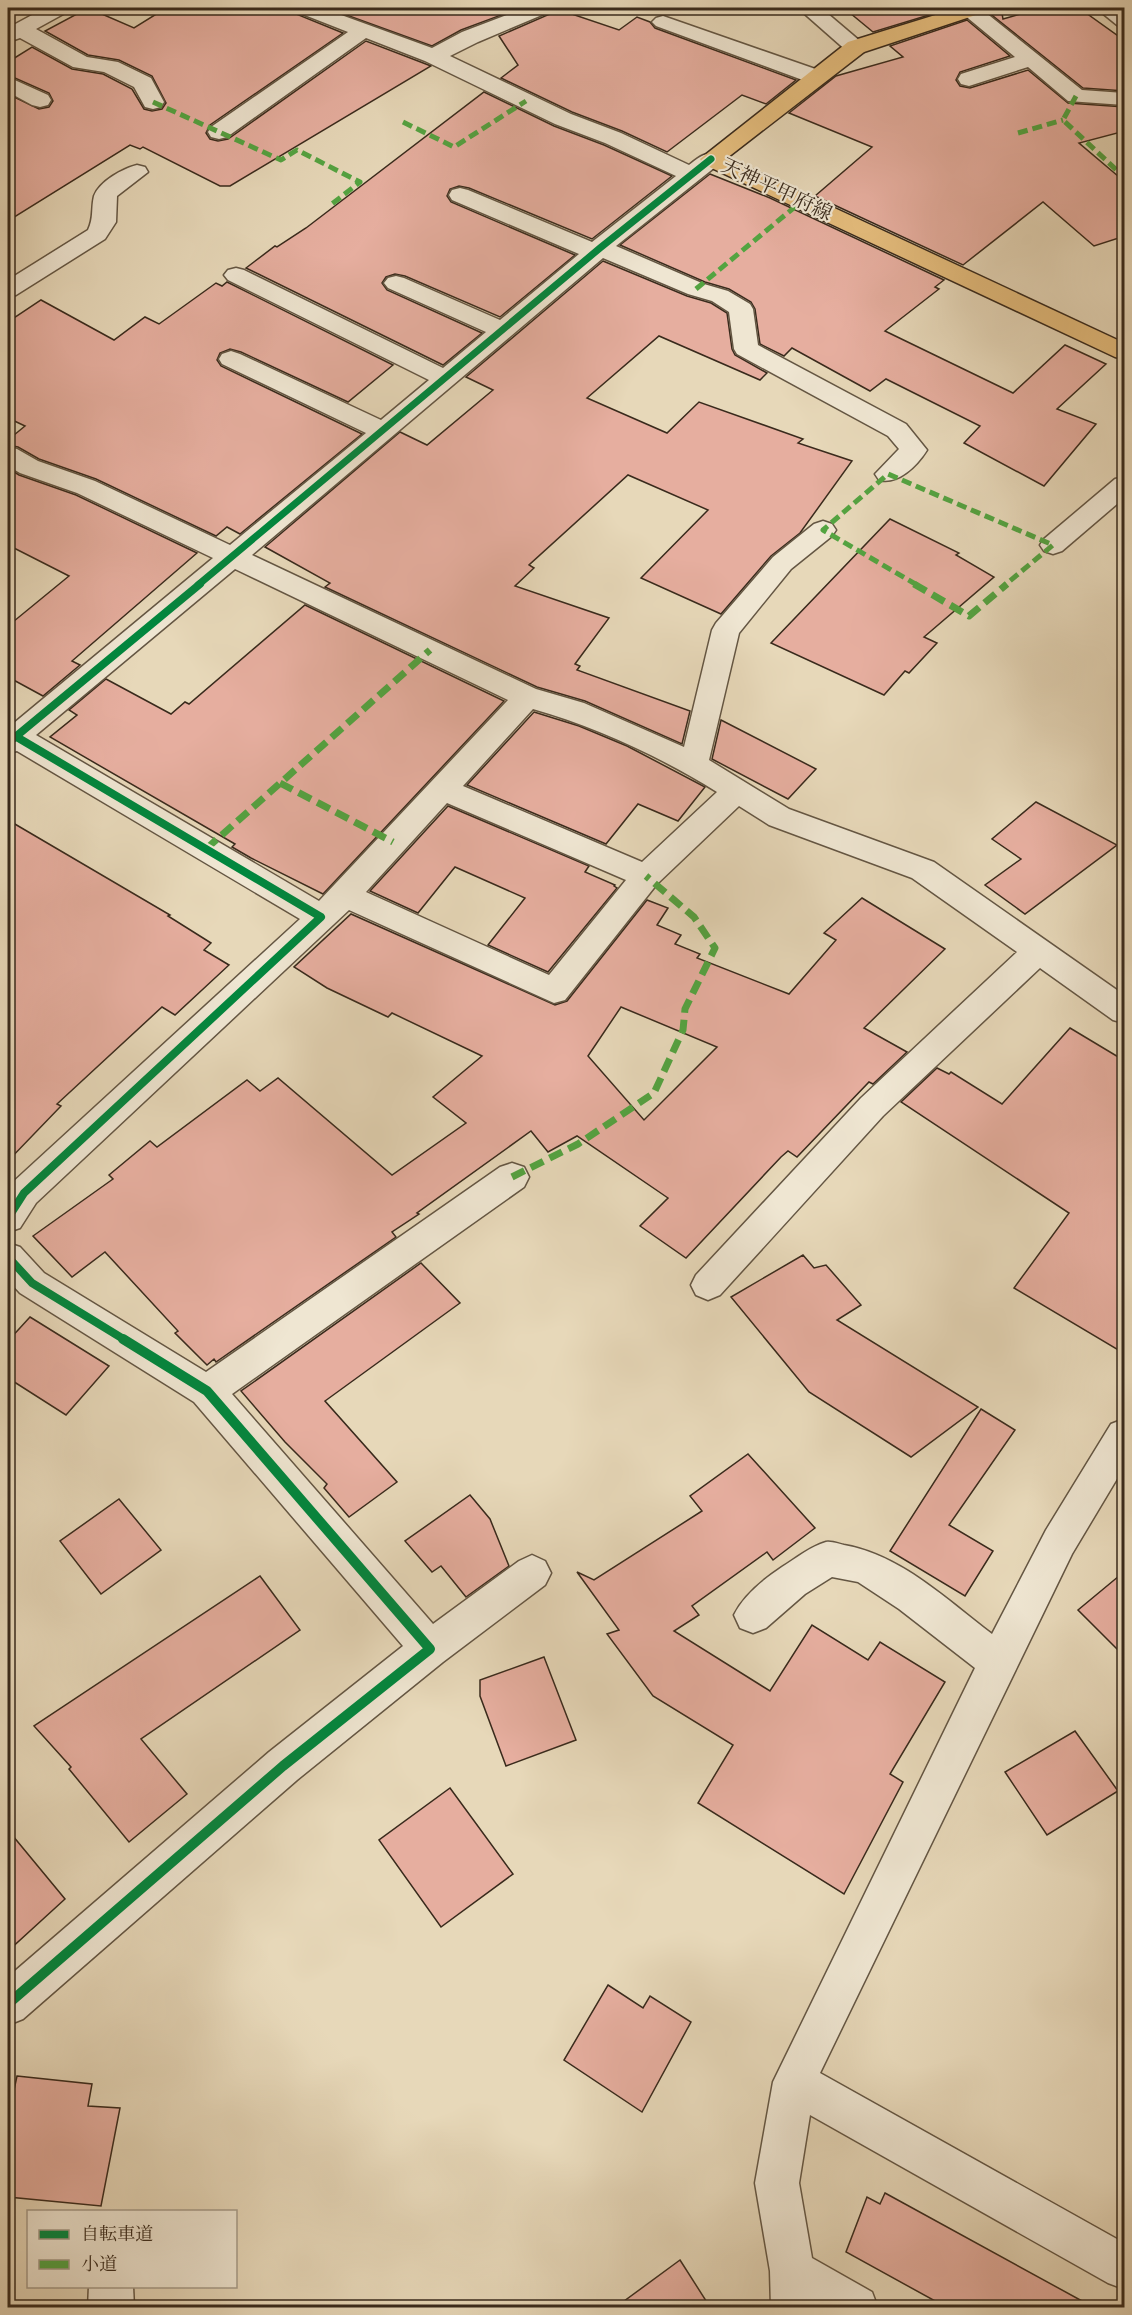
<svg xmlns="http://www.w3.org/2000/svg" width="1132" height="2315" font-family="'EB Garamond','Noto Serif JP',serif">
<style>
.building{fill:#e6ae9f;stroke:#392a1c;stroke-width:1.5;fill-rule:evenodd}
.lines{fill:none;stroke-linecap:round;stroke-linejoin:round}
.minor-casing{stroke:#645643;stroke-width:3}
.major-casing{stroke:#392a1c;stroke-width:3}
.minor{fill:#efe6d2;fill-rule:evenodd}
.major{fill:#e4bc7c;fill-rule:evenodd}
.quiet-far1{stroke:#53a441;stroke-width:5;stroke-dasharray:10 5;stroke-linecap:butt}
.quiet{stroke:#53a441;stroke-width:7;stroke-dasharray:14 7;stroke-linecap:butt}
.cycleway-far2-casing{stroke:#efe6d2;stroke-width:10}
.cycleway-far1-casing{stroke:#efe6d2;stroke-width:12}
.cycleway-casing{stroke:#efe6d2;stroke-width:14}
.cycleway-far2{stroke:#00873e;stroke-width:7}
.cycleway-far1{stroke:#00873e;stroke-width:8}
.cycleway{stroke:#00873e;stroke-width:10}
.labels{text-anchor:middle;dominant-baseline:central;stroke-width:4.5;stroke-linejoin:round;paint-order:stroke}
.far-street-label{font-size:20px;fill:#392a1c;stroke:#efe6d2}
</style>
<rect width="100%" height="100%" fill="#e7d8b9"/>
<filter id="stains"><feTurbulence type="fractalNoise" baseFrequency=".00333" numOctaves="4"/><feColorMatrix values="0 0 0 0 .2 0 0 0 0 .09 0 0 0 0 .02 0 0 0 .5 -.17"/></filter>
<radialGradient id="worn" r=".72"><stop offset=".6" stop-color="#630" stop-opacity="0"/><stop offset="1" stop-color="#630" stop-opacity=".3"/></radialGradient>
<g class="building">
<polygon points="88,8 134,28 166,8 291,8 296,14 343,33 210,125 206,133 210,139 218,141 228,139 366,41 431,66 230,186 220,186 143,147 140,149 130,145 8,221 8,94 39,109 49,107 53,101 49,93 8,75 8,62 32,47 72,69 103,74 132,89 144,109 152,111 162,109 166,103 152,76 119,60 88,55 45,31"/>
<polygon points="327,8 520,8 461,30 432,46"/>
<polygon points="554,8 619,30 637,17 650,22 655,28 796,80 766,104 742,95 667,152 622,131 572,112 501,78 518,65 499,36 550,14"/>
<polygon points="844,8 952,8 873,32"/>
<polygon points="991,8 1001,8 1003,19 1041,8 1047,14 1065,8 1079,8 1125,41 1125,91 1083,88 988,12"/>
<polygon points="967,20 1010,56 960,72 956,80 960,86 970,88 1028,70 1068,103 1125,107 1125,131 1079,143 1125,182 1125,236 1094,246 1043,202 963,265 815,196 872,147 789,113 836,76 903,57 890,46"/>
<polygon points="484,92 554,126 604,145 672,176 592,239 469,188 459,186 450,189 447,196 451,202 575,255 500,317 405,276 395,274 386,277 382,283 387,290 482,333 443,365 246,268 275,246 277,247 306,228"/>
<polygon points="710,174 770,198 944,280 935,287 939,289 885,331 1013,393 1065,345 1106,364 1057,409 1096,424 1044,486 964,443 980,426 886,379 870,391 792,348 784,356 760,344 755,309 751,302 729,289 705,282 620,245"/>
<polygon points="603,261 687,296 711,303 727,313 732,349 735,355 767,373 760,380 659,336 587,398 667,433 699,402 803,439 798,443 852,461 800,533 771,556 721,614 641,578 708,510 628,475 529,565 534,568 515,586 609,618 575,664 580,666 577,670 690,711 682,744 585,701 537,687 325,587 330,583 265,547 400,432 427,445 493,390 466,377"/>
<polygon points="227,282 393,365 348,402 241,352 230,349 220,353 217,360 221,366 362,434 240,534 227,527 216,536 96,479 39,459 18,447 8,445 8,440 25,426 8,418 8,322 41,300 114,340 145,317 159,324 216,283 222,286"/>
<polygon points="8,468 19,475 76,495 197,553 72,661 80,665 43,696 8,677 8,626 69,576 8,545"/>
<polygon points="890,519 959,553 956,555 994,577 924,637 937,643 909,673 905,671 884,695 771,643"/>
<polygon points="305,605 504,701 323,894 251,858 232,847 235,844 50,737 77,715 69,710 106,679 171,714 185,702 189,704"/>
<polygon points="534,712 579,726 627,746 705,787 678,821 638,804 606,844 467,785"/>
<polygon points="721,720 816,769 788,799 712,759"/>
<polygon points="1036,802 1117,845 1025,914 985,885 1021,859 992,839"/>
<polygon points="448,806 589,866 585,872 615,885 614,886 617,888 548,972 488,945 525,898 455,867 418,913 370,891"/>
<polygon points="8,820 170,915 168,916 211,943 204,950 229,965 175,1015 162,1007 57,1104 61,1106 8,1161"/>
<path d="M862,898L945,949L864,1028L907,1052L873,1084L869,1082L797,1157L788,1151L781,1157L686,1258L640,1226L668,1198L577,1136L548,1152L531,1131L417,1213L419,1214L392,1232L396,1237L216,1362L214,1359L207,1365L175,1333L178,1331L105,1252L72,1277L33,1236L113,1179L109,1175L150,1141L157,1147L247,1080L260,1091L278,1078L392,1175L466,1123L433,1097L482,1056L392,1013L388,1017L327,988L294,967L351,914L555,1005L567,1001L647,900L668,908L657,925L681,935L675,944L700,954L697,958L789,994L836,940L824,933ZM621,1007L717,1047L644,1120L588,1056Z"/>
<polygon points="1070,1028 1125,1061 1125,1354 1014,1288 1069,1213 901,1102 937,1068 949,1074 951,1072 1002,1104"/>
<polygon points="803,1255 814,1268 826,1265 861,1305 837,1320 978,1407 911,1457 809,1392 731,1297"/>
<polygon points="421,1263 460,1303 325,1401 397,1482 349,1517 324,1488 327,1484 285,1442 241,1391"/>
<polygon points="30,1317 109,1366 66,1415 8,1378 8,1341"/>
<polygon points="981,1409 1015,1430 949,1525 993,1551 965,1596 890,1551"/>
<polygon points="748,1454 815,1528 773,1560 767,1552 692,1606 699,1615 674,1631 770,1691 812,1625 868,1660 880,1642 945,1682 890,1774 903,1782 844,1894 698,1803 733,1745 653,1696 607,1634 619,1630 577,1572 594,1580 702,1511 690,1496"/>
<polygon points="470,1495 490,1519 509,1566 466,1597 441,1566 432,1572 405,1541"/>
<polygon points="119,1499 161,1550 101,1594 60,1541"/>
<polygon points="1125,1571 1125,1657 1078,1610"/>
<polygon points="260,1576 300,1630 141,1739 187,1794 129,1842 69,1769 71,1767 34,1726"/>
<polygon points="544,1657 576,1740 506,1766 480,1696 480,1680"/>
<polygon points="1075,1731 1118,1791 1047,1835 1005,1772"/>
<polygon points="450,1788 513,1874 441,1927 379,1840"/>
<polygon points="8,1830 65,1899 8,1951"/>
<polygon points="608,1985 643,2008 650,1996 691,2022 642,2112 564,2060"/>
<polygon points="17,2076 92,2084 88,2106 120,2108 101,2206 8,2197 8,2118"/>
<polygon points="885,2193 1093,2307 946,2307 846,2252 867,2197 880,2204"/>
<polygon points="680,2260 710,2307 616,2307"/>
</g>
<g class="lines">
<defs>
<g id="minor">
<polygon points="45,8 71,8 67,12 36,29 87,57 118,62 151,78 164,102 161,107 153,109 145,107 134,87 104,72 73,67 20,38 8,42 8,28"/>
<path d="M293,8H322L432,48L462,32L525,8H552L549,12L478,42L450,56L571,114L621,133L689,165C699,157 706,151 719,154L722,159L719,164L616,246L704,284L728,291L750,304L753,309L758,345L906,424L927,450C917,466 898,485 879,480L875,474L899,449L888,436L737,354L734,349L729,312L712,301L688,294L603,258L252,555L536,689L584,703L684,747L712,630L716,623L773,557L814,524L823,521L832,524L836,530L832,536L791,569L739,633L709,760L789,809L934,862L1124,995V1023L1113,1020L1040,968L883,1116L720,1295L708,1300L696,1295L691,1285L696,1275L861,1098L1017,952L912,878L769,825L739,806L657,884L565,1000L554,1003L349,910L36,1203L20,1228L8,1232V1190L12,1183L300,919L17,751L8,753V728L213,558L77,493L20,473L8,466V447L17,449L38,461L95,481L230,545L366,433L222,364L219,359L222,354L231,351L240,354L381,420L429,380L228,280L224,275L228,270L236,268L244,270L443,368L486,332L388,288L384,283L388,278L396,276L404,278L500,320L579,254L452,200L449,195L452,190L460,188L468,190L592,242L676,176L605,143L555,124L425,61L366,38L227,137L219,139L211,137L208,132L211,127L348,32L297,12ZM235,569L508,700L319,901L36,735ZM533,709C594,726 663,758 717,792L642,862L463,786ZM447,803L626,880L549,975L366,892Z"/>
<polygon points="798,8 821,8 867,47 864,52 856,53 848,52"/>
<polygon points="961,8 980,8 1082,90 1124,93 1124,105 1068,101 1028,67 969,86 961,84 958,79 961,74 1015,57 963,14 959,10"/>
<polygon points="1096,8 1120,8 1124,11 1124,27 1117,25"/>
<polygon points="663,16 824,72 827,77 824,82 816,84 808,82 656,26 652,22 656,18"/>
<polygon points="8,77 48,95 51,100 48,105 40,107 32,105 8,92"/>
<path d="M137,165L145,167L148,172L117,196L116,222L105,239L16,295L8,297V280L88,230C94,218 91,208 94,196C100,181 122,169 137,165Z"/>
<polygon points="1124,477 1124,498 1062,551 1053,554 1044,551 1040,545 1044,539 1115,479"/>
<polygon points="512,1163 524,1167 529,1177 524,1187 232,1394 433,1624 519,1561 532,1555 545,1561 551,1573 545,1585 443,1662 297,1780 23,2019 8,2025 8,1977 269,1752 403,1646 194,1402 20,1293 8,1280 8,1243 20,1247 44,1273 206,1372 500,1167"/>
<path d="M1124,1419V1467L1072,1554L820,2073L1124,2243V2289L1108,2283L810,2115L799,2183L812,2258L872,2292L878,2308H771L770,2271L755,2183L773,2082L975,1668L899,1609L858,1582L832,1577L805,1594L766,1628L753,1633L740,1628L734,1615C743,1596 764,1579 782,1567C795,1559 811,1546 826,1542C832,1541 839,1544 844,1545C901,1555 947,1600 992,1634L1046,1530L1111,1424Z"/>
<polygon points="89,2286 133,2286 134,2308 88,2308"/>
</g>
<polygon id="major" points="958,8 989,8 985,12 864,52 727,158 1124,343 1124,359 1115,357 703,164 700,159 848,42"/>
</defs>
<use href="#minor" class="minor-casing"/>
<use href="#major" class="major-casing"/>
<use href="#minor" class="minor"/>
<use href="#major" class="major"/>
<g class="quiet-far1">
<polyline points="147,12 154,8"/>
<polyline points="1076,96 1063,120 1124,177"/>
<polyline points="153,102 281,160 297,150 360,182 332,204"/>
<polyline points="403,122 454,147 526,101"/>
<polyline points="1018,133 1063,120"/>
<polyline points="696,289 802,201"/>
<polyline points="917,585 823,530 888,474 1053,545 1005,585"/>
</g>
<g class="quiet">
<polyline points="914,584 969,616 1007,584"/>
<polyline points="280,783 393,842"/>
<polyline points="206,849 430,650"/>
<polyline points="512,1177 578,1144 654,1093 683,1030 685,1009 715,948 694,917 646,876"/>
</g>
<defs>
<polyline id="cycleway-far2" points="198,585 600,248 711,159"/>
<g id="cycleway-far1">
<polyline points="8,743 200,584"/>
<polyline points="8,1218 24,1193 321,917 15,736"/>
<polyline points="8,1257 32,1283 125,1340"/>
</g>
<polyline id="cycleway" points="8,2004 283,1766 430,1649 207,1391 123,1339"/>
</defs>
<use href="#cycleway-far2" class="cycleway-far2-casing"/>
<use href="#cycleway-far1" class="cycleway-far1-casing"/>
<use href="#cycleway" class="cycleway-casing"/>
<use href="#cycleway-far2" class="cycleway-far2"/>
<use href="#cycleway-far1" class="cycleway-far1"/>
<use href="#cycleway" class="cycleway"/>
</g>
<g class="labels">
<g class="far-street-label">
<text transform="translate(777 189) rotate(25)">天神平甲府線</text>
</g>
</g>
<rect width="1132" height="2315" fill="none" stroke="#e7d8b9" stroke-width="30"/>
<rect x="9" y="9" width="1114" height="2297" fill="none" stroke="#392a1c" stroke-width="3"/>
<rect x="15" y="15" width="1102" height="2285" fill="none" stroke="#392a1c" stroke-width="1.5"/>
<rect x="27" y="2210" width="210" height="78" fill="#efe6d2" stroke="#a69b89" stroke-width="1.5"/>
<rect x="39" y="2230" width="30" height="9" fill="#00873e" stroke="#a69b89" stroke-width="1.5"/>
<text x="81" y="2240" font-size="18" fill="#392a1c">自転車道</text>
<rect x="39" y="2260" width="30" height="9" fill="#53a441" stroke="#a69b89" stroke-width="1.5"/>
<text x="81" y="2270" font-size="18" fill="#392a1c">小道</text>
<rect width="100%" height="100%" filter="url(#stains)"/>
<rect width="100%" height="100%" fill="url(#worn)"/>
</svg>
